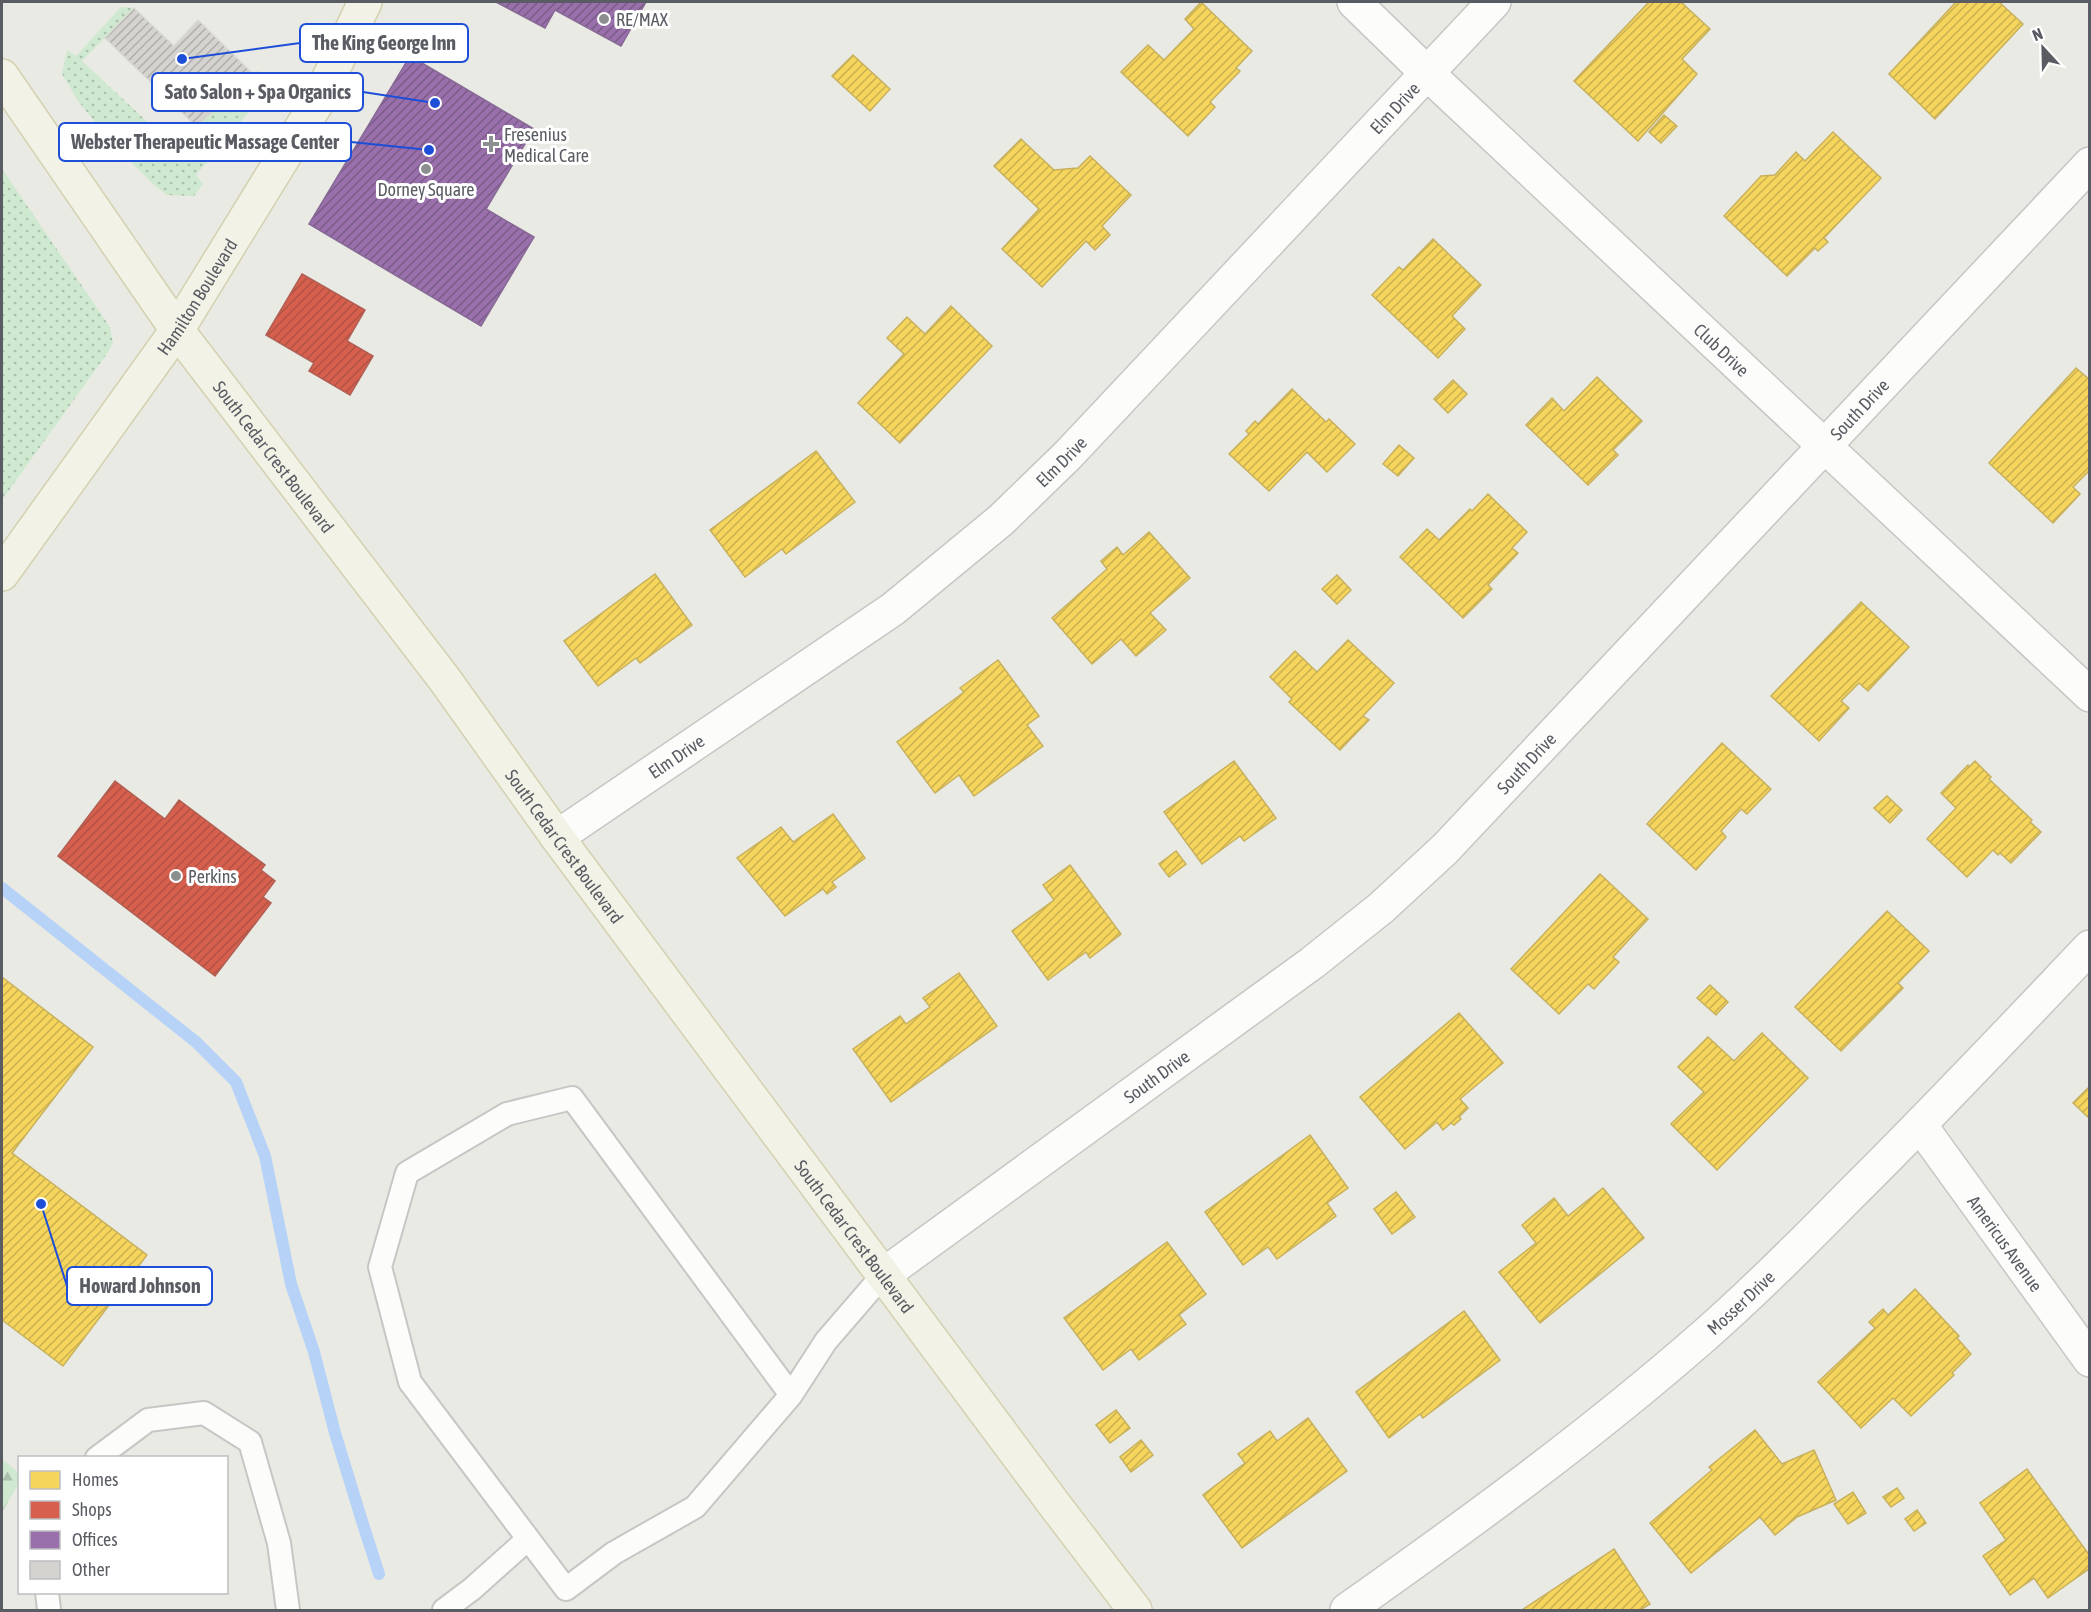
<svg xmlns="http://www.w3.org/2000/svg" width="2091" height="1612" font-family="'Asap Condensed',sans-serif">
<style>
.grass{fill:url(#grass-dots)}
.forest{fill:url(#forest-firs)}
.homes{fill:url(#homes-hatch);stroke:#c7b15e;stroke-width:1.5}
.shops{fill:url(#shops-hatch);stroke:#b05f54;stroke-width:1.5}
.offices{fill:url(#offices-hatch);stroke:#866a95;stroke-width:1.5}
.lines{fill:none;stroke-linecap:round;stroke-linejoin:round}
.stream{stroke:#b6d2f7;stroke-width:12}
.building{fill:url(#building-hatch);stroke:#dad9d3;stroke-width:1.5}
.lane-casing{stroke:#c6c6c5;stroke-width:26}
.street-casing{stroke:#c6c6c5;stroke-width:36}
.primary-casing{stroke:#d5d0af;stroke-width:36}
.lane{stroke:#fcfcfb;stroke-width:22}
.street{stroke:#fcfcfb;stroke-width:33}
.primary{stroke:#f2f2e7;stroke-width:33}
.poi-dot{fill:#8c8e90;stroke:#fff;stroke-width:2}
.labels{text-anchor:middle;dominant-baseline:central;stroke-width:6;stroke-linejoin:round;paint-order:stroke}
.poi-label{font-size:18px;fill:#595c63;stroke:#fff;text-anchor:start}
.street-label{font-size:18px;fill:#595c63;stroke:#fff}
.leader{fill:none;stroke:#1d4ed8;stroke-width:2}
.callout-dot{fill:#1d4ed8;stroke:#fff;stroke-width:2}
.callout{fill:#fff;stroke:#1d4ed8;stroke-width:2}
.callout-label{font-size:20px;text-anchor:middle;font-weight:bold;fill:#595c63}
</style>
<defs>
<pattern id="grass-dots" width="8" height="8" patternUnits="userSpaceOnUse" patternTransform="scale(1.5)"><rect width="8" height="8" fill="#cfe9d0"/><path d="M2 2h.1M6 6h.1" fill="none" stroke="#abc0ac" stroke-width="1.8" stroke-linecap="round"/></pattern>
<pattern id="forest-firs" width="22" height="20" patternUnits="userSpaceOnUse" patternTransform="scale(1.5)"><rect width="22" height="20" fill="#cfe9d0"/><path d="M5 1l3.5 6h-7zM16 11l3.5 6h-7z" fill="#abc0ac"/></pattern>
<pattern id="homes-hatch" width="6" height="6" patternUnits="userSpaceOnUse" patternTransform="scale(1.5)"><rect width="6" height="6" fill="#f6d55c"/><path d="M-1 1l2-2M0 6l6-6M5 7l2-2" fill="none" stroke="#cab050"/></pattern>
<pattern id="shops-hatch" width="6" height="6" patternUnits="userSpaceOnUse" patternTransform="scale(1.5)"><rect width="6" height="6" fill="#d6604d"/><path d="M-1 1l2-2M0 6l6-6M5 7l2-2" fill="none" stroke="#b15244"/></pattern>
<pattern id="offices-hatch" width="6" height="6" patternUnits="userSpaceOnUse" patternTransform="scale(1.5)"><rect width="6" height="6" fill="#9970ab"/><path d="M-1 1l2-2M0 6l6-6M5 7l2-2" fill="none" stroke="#7a5b88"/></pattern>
<pattern id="building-hatch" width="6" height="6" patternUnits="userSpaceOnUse" patternTransform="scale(1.5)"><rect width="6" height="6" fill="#d4d3cf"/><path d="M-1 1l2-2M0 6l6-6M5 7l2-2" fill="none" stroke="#afaeac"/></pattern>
</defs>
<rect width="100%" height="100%" fill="#eaeae4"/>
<g class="grass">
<polygon points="121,7 134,8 82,61 170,143 191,121 198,126 251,72 259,71 260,99 196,175 203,184 194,196 167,195 154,185 111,142 78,101 62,74 67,50 76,56"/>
<polygon points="2,169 110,327 113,343 106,355 2,500"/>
</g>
<polygon class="forest" points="2,1459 19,1473 19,1483 2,1512"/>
<g class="homes">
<polygon points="1201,2 1252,51 1236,68 1240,71 1210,102 1215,107 1188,136 1121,72 1148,45 1164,60 1194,29 1185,19"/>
<polygon points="1649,2 1681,2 1710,29 1682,59 1697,74 1638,141 1574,81"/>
<polygon points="1956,2 1999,2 2023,24 1935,119 1889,74"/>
<polygon points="853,55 890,89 870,111 832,76"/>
<polygon points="1664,115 1677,126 1661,143 1649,132"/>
<polygon points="1833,132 1881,178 1824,238 1828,242 1818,251 1815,248 1787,276 1724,216 1761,176 1775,175 1796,152 1805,161"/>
<polygon points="1021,139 1054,170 1078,168 1090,156 1131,195 1102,226 1110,235 1095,250 1086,241 1042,287 1002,249 1039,209 994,166"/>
<polygon points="1433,239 1481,285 1452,316 1465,329 1438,358 1372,295 1399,267 1403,270"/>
<polygon points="951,306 992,346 900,443 858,403 904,354 887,338 907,317 925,334"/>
<polygon points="2076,368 2090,380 2090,470 2073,487 2080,494 2053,523 1989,463"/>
<polygon points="1597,377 1642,421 1613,450 1618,455 1588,485 1526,425 1552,398 1564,411"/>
<polygon points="1453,380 1467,394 1448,413 1434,399"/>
<polygon points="1292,389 1326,422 1329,419 1355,444 1327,472 1307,452 1269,491 1229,454 1249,434 1246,431 1255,421 1258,424"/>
<polygon points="1399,445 1414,458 1398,476 1383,464"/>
<polygon points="816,451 855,502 786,554 782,549 745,577 710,530"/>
<polygon points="1488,494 1527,532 1512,548 1518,553 1488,585 1492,589 1463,618 1400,557 1427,529 1439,540 1470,509 1472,511"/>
<polygon points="1149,532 1190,578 1150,613 1166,630 1136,656 1121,639 1092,664 1052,618 1107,569 1101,561 1117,547 1123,555"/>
<polygon points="655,574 692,625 640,663 636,658 598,686 564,641"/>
<polygon points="1337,575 1351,590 1337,604 1322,589"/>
<polygon points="1861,602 1909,647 1868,691 1859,683 1841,701 1849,708 1819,741 1771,696"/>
<polygon points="1348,640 1394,683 1363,716 1369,720 1340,750 1289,702 1292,699 1270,677 1295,651 1317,672"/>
<polygon points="998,660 1039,716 1027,725 1043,746 974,796 959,775 935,793 897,742 964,692 960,688"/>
<polygon points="1722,743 1771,789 1747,814 1741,809 1721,831 1726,837 1696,870 1647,824"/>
<polygon points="1234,761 1276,818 1244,841 1240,836 1202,864 1164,812"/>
<polygon points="1975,761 1991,777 1989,779 2032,820 2030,822 2041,832 2011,863 2000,853 1998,855 1993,850 1967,877 1927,839 1956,808 1941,793 1968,765 1969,767"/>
<polygon points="1887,796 1902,810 1890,823 1874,808"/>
<polygon points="833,814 865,858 832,882 836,887 827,894 823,889 785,916 737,858 781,827 793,842"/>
<polygon points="1176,851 1186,864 1169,877 1159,864"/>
<polygon points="1070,865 1121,934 1090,958 1086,952 1048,980 1012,931 1054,900 1043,885"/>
<polygon points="1600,874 1648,919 1613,957 1619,962 1594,989 1588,984 1559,1014 1511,969"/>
<polygon points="1887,911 1929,951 1898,983 1903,988 1841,1051 1795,1007"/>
<polygon points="959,973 997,1026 891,1102 853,1049 900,1016 906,1024 930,1007 923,998"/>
<polygon points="2,977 93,1047 12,1153 147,1255 63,1366 2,1320"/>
<polygon points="1710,985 1728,1002 1716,1015 1697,998"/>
<polygon points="1459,1013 1503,1063 1460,1099 1468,1108 1459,1117 1461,1119 1454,1125 1451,1123 1443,1130 1437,1122 1405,1149 1360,1097"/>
<polygon points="1762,1033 1808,1078 1717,1170 1671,1124 1704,1092 1678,1067 1708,1037 1734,1061"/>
<polygon points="2090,1086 2090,1119 2073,1103"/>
<polygon points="1310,1135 1348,1188 1327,1203 1336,1216 1277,1259 1268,1247 1243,1265 1205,1212"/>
<polygon points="1603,1188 1644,1238 1540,1323 1499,1272 1536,1243 1522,1225 1554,1198 1568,1216"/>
<polygon points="1396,1192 1415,1217 1392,1234 1374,1209"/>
<polygon points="1167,1242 1206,1294 1179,1315 1186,1324 1139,1360 1131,1349 1103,1370 1064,1318"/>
<polygon points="1915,1289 1959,1336 1957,1338 1971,1354 1952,1373 1954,1375 1911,1416 1893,1398 1861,1428 1818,1382 1875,1328 1869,1322 1883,1309 1888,1315"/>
<polygon points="1464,1311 1500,1360 1423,1418 1420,1414 1389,1438 1356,1392"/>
<polygon points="1116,1410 1130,1428 1110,1443 1096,1425"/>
<polygon points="1308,1418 1347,1471 1242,1548 1203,1495 1245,1463 1238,1454 1270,1431 1277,1441"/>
<polygon points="1755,1430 1782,1464 1814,1450 1836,1500 1797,1517 1775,1535 1760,1517 1691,1573 1650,1523 1712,1470 1709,1467"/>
<polygon points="1141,1440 1153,1455 1131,1472 1120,1457"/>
<polygon points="2027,1469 2090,1556 2090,1568 2048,1598 2034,1578 2010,1595 1983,1556 2006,1540 1980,1503"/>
<polygon points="1897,1488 1904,1498 1891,1507 1883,1497"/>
<polygon points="1853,1492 1866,1513 1848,1524 1834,1504"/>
<polygon points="1917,1510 1926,1523 1914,1531 1905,1519"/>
<polygon points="1614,1549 1650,1604 1640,1610 1522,1610"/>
</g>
<g class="shops">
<polygon points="302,274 365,310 347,341 373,356 350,395 309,371 314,363 266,335"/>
<polygon points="115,781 165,819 179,800 265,865 261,870 275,881 263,897 271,903 215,976 58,856"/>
</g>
<g class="offices">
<polygon points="496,2 646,2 621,46 555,10 545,28"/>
<polygon points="410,56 534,129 486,209 534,237 481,326 309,224"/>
</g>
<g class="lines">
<polyline class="stream" points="2,888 196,1042 236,1082 265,1156 291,1284 314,1352 335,1433 362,1521 379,1574"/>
</g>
<polygon class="building" points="134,8 174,46 198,20 251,72 197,127 105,38"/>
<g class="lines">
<defs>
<g id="lane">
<polyline points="791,1395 572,1098 507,1114 407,1173 380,1267 410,1382 566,1589 614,1553 695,1507 791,1395 826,1341 883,1275"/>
<polyline points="97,1458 148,1420 204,1413 250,1442 279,1543 288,1610"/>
<polyline points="47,1592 49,1610"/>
<polyline points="444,1610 472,1589 528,1539"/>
</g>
<g id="street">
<path id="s1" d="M1354,2L1428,74L2090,695"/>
<path id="s2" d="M557,837L893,609L1001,520L1068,455L1494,2"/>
<path id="s3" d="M1920,1125L2090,1360"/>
<path id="s4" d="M883,1275L1312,963L1381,908L1445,849L2090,164"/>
<path id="s5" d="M1347,1610C1470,1523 1591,1435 1705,1335C1755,1291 1802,1244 1849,1196C1931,1115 2010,1031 2090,947"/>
</g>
<g id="primary">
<path id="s6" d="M2,76L177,330L445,680L557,837L1054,1504L1135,1610"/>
<path id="s7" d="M2,574L177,330L318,101L365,2"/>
</g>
</defs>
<use href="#lane" class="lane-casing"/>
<use href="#street" class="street-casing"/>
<use href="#primary" class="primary-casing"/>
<use href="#lane" class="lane"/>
<use href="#street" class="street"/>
<use href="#primary" class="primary"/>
</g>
<g class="poi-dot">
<circle cx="604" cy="19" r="6"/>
<path d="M488 135h6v6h6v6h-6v6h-6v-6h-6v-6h6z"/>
<circle cx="426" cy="169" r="6"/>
<circle cx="176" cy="876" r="6"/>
</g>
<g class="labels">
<g class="poi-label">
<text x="616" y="19">RE/MAX</text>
<text x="504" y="134">Fresenius<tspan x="504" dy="21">Medical Care</tspan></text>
<text x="426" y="189" text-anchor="middle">Dorney Square</text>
<text x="188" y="876">Perkins</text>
</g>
<g class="street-label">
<text stroke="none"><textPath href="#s2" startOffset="1116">Elm Drive</textPath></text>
<text stroke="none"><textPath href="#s7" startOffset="339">Hamilton Boulevard</textPath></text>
<text stroke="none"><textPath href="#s1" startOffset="506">Club Drive</textPath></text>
<text stroke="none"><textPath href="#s4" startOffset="1310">South Drive</textPath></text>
<text stroke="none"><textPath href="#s6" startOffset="468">South Cedar Crest Boulevard</textPath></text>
<text stroke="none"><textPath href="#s2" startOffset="630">Elm Drive</textPath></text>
<text stroke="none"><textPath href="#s2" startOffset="144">Elm Drive</textPath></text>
<text stroke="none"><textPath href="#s4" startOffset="824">South Drive</textPath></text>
<text stroke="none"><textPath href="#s6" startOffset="954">South Cedar Crest Boulevard</textPath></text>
<text stroke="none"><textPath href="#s4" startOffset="338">South Drive</textPath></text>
<text stroke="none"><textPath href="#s6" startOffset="1440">South Cedar Crest Boulevard</textPath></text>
<text stroke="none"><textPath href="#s3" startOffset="146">Americus Avenue</textPath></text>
<text stroke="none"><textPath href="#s5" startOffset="500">Mosser Drive</textPath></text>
</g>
</g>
<path class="leader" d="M182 59L300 43M435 103L363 92M429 150L351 142M41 1204L67 1286"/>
<g class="callout-dot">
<circle cx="182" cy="59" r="6"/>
<circle cx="435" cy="103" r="6"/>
<circle cx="429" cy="150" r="6"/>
<circle cx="41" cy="1204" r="6"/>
</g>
<g class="callout">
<rect x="300" y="24" width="168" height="38" rx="6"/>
<rect x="152" y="73" width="211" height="38" rx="6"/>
<rect x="59" y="123" width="292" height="38" rx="6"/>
<rect x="67" y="1267" width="145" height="38" rx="6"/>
</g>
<g class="callout-label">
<text x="384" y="50">The King George Inn</text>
<text x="258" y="99">Sato Salon + Spa Organics</text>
<text x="205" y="149">Webster Therapeutic Massage Center</text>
<text x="140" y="1293">Howard Johnson</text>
</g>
<rect width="2091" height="1612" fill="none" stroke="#595c63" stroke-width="6"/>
<rect x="18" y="1456" width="210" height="138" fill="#ffffff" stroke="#bdbec1" stroke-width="1.5"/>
<rect x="30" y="1471" width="30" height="18" fill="#f6d55c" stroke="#bdbec1" stroke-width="1.5"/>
<text x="72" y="1486" font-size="18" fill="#595c63">Homes</text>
<rect x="30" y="1501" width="30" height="18" fill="#d6604d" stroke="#bdbec1" stroke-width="1.5"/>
<text x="72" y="1516" font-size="18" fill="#595c63">Shops</text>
<rect x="30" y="1531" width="30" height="18" fill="#9970ab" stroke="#bdbec1" stroke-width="1.5"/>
<text x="72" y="1546" font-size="18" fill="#595c63">Offices</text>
<rect x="30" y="1561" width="30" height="18" fill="#d4d3cf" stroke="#bdbec1" stroke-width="1.5"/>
<text x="72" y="1576" font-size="18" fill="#595c63">Other</text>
<g transform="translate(2043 48) rotate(338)" stroke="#ffffff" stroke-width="4.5" paint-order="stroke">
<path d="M0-4.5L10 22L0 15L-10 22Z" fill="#595c63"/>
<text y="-9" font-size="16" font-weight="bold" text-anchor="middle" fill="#595c63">N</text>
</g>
</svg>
